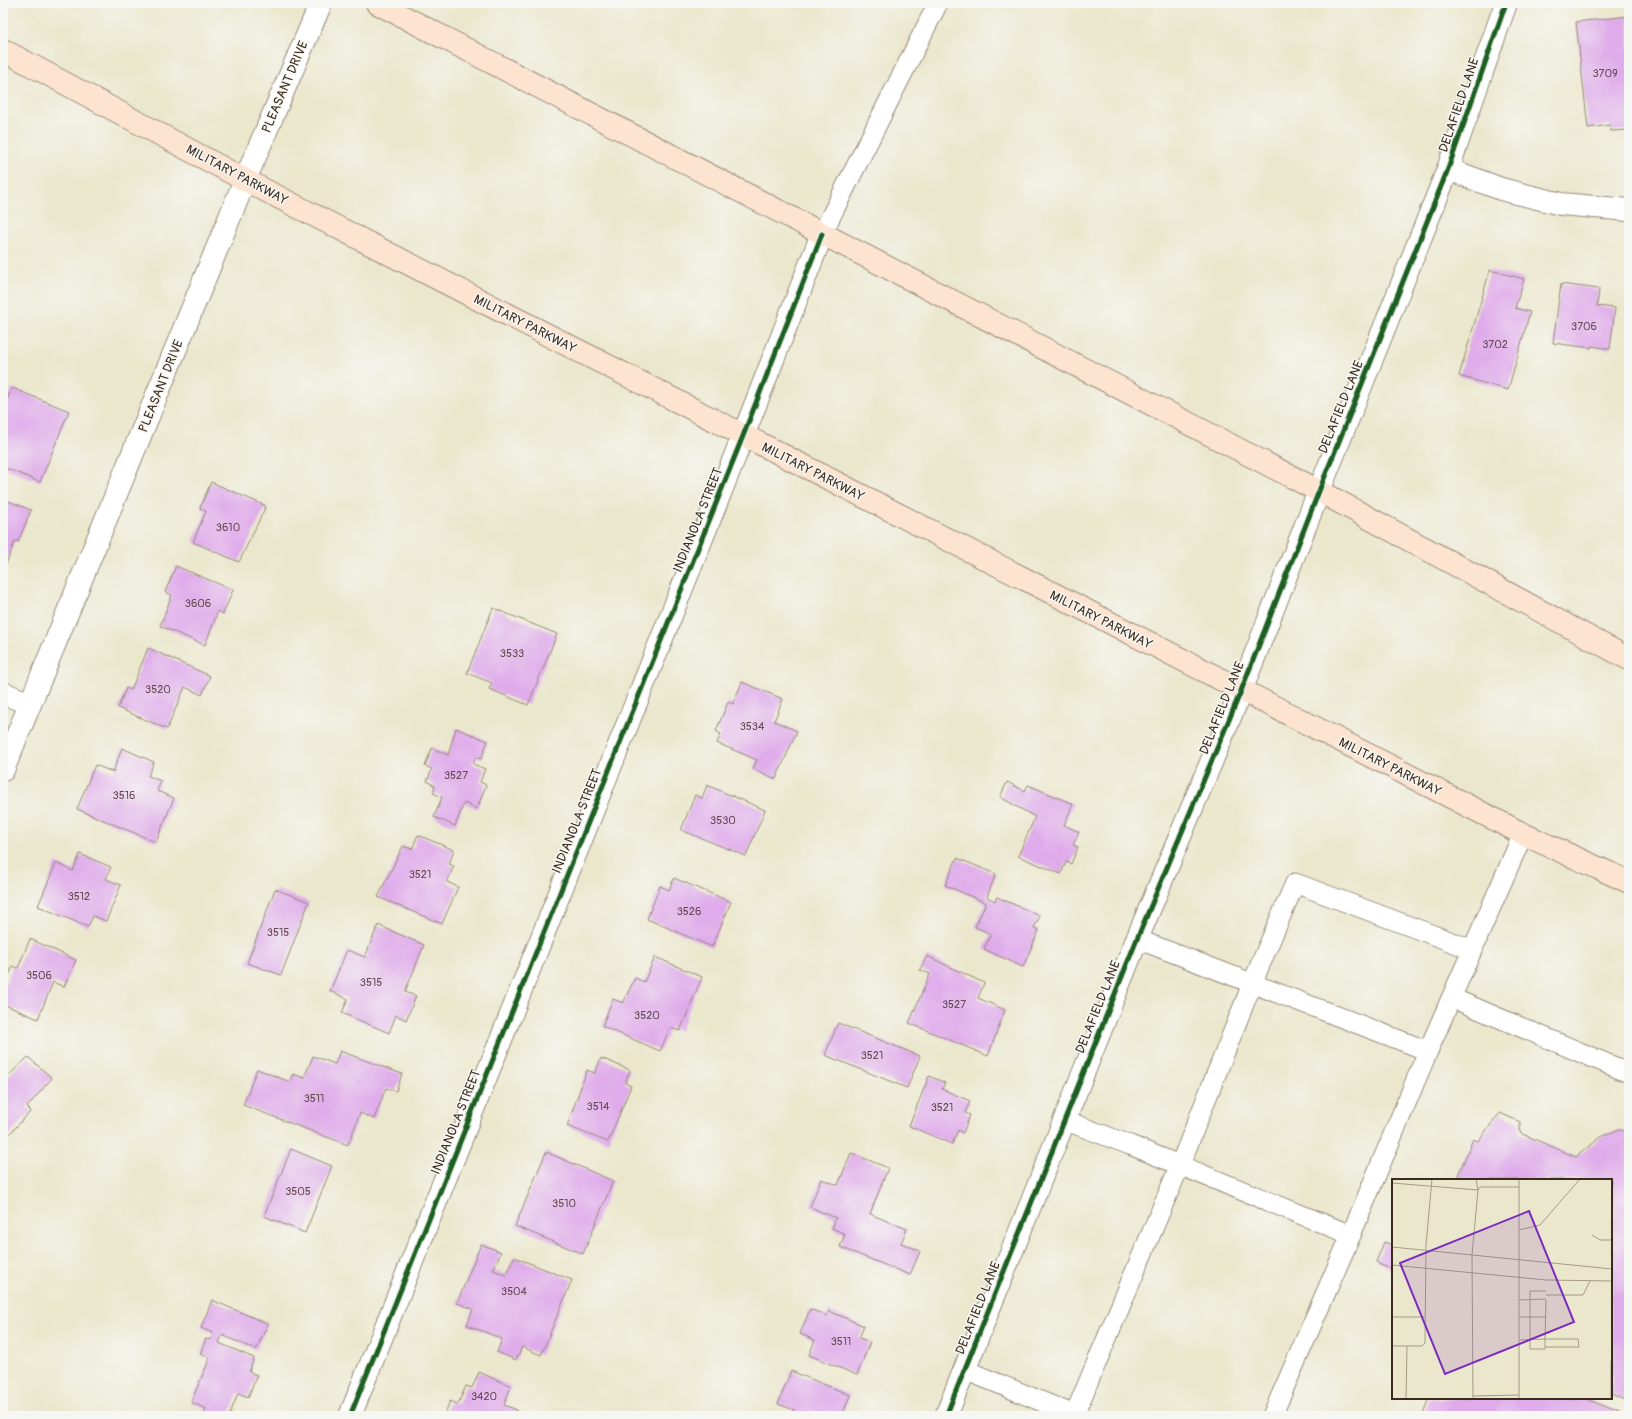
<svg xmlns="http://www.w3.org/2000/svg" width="1632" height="1419" font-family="Pangolin,sans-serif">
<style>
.building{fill:#dfabea}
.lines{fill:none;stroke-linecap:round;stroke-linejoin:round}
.lane-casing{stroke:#938876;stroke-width:21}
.street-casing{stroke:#938876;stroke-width:24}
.secondary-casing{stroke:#938876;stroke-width:24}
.lane{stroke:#fff;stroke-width:19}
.street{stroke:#fff;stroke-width:22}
.secondary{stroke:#fde4d1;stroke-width:22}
.cycleway-casing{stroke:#f6f6f2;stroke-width:8}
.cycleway{stroke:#1b5e20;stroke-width:5}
.labels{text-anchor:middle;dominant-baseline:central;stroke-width:3;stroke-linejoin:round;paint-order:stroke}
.number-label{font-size:11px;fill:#644a51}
.street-label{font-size:13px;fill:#3b2a1e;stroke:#f6f6f2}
.inset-road{fill:none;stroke:#a59b87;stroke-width:1}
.view{fill:#7b2cbf;fill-opacity:0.15;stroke:#7b2cbf;stroke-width:2}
.inset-edge{fill:none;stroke:#3b2a1e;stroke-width:2}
</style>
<rect width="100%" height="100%" fill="#f6f6f2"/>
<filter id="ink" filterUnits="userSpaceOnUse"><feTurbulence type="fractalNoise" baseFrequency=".025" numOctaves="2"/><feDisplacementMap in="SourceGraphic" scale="8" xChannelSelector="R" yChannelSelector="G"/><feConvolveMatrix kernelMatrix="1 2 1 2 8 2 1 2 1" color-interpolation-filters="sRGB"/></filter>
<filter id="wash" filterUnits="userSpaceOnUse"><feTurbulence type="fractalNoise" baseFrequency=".012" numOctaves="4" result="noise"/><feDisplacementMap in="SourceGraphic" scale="16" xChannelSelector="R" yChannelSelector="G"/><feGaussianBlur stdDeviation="0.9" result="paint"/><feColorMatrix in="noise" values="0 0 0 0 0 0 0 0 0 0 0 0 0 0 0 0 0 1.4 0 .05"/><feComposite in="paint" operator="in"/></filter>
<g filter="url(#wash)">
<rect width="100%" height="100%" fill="#ebe7cd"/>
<g id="blocks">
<g class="building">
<polygon points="1629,16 1629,130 1611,131 1610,125 1588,128 1576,22"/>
<polygon points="1490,270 1524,279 1515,308 1530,312 1508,390 1459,376"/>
<polygon points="1561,284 1599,289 1597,306 1615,308 1610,349 1591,346 1591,348 1553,343"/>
<polygon points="12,388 69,411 40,482 3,467 3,409"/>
<polygon points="211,482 266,506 239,562 193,542 206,511 200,508"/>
<polygon points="3,499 31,510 18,542 15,541 3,572"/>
<polygon points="176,566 233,590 223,614 218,611 205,645 160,626 172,595 165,592"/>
<polygon points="493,608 557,634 528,705 489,689 492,683 467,673"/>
<polygon points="148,648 210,676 202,695 185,687 167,729 118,708 126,688 131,690"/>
<polygon points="742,682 783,699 774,721 797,731 776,779 753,769 757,760 717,743 721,734 716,731 728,702 733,704"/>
<polygon points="456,728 488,741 481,759 476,757 473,764 485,769 480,782 486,785 477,809 464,803 455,826 434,817 442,797 433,793 435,786 427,781 432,769 425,766 432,748 448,755"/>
<polygon points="122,748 154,762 148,776 161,781 157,791 174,798 156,842 77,809 95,765 113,772"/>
<polygon points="1007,782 1025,791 1028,785 1073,804 1064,825 1079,832 1073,845 1078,847 1071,864 1066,862 1061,874 1018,856 1035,817 1000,797"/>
<polygon points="707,785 765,810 746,856 681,830 695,795 702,798"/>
<polygon points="418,835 454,850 449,864 454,866 447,882 458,887 442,924 378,897 403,846 412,849"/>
<polygon points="80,854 111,867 106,879 121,885 106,921 93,916 88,927 38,906 56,863 73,871"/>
<polygon points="957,858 996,874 987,897 995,901 997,897 1040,916 1034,928 1039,930 1023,967 984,949 991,934 975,927 986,903 945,885"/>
<polygon points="674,878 731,902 712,947 647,919 660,886 669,890"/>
<polygon points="275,889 309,902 281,975 247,963"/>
<polygon points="378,925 424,945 405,992 416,996 406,1020 396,1015 389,1033 342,1013 348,999 330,991 347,950 365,957"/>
<polygon points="30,939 76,960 64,987 53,982 38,1019 3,1004 3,989 13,966 18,968"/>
<polygon points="927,956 984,983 978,998 1005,1010 988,1056 909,1023 930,974 920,970"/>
<polygon points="655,957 702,977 680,1031 670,1028 660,1051 602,1026 613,999 623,1003 635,978 644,982"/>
<polygon points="838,1023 920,1056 907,1088 825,1055"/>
<polygon points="340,1051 402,1074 396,1091 386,1088 374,1119 360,1113 348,1145 243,1105 257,1069 290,1082 293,1074 304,1078 313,1056 335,1064"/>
<polygon points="28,1057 52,1078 27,1107 31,1111 3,1141 3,1081"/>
<polygon points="601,1058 630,1070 625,1083 631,1086 608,1142 567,1126 587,1070 595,1073"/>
<polygon points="929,1076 945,1083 942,1089 970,1101 965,1113 970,1115 963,1133 958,1130 952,1144 909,1126"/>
<polygon points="1500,1113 1520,1122 1520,1133 1576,1157 1601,1137 1619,1129 1629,1133 1629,1402 1611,1394 1611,1180 1456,1180 1473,1139 1478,1141"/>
<polygon points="291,1149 332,1166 305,1233 264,1216"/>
<polygon points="546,1152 613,1181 583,1254 515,1226"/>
<polygon points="851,1153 888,1168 870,1214 907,1229 901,1243 920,1251 910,1275 840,1247 845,1234 832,1228 836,1218 810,1207 821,1179 838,1185"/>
<polygon points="1384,1242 1393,1245 1393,1269 1376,1262"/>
<polygon points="481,1244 501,1252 493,1270 506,1275 514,1257 572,1280 541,1355 522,1347 516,1360 497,1352 502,1339 467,1325 473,1309 457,1303"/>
<polygon points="212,1300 268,1324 256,1350 222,1335 219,1343 254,1358 249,1372 257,1375 248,1397 238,1393 230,1414 235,1416 203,1416 206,1409 191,1402 210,1358 200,1354 206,1339 210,1340 213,1333 201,1328"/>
<polygon points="810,1309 827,1316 829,1311 864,1326 859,1338 870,1342 857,1375 809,1355 815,1340 800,1334"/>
<polygon points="791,1371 850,1395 842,1416 792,1416 794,1410 778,1404"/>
<polygon points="479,1372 511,1386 504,1405 517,1410 515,1416 444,1416 450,1401 458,1404 466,1386 472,1388"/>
<polygon points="1429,1398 1585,1398 1628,1416 1422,1416"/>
</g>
</g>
</g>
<g filter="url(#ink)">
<use href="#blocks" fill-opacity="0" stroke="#938876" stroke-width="1"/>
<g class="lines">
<defs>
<g id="lane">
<polyline points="822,234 938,3"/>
<polyline points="1137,939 1428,1051 1523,834"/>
<polyline points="1452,998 1629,1073"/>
<polyline points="1064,1120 1130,1145 1351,1235"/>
<polyline points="965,1370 1077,1416"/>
<polyline points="1074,1416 1180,1165 1252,984 1295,883 1473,950"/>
<polyline points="1272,1416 1351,1235 1428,1051"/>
</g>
<g id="street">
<polyline points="1448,169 1501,189 1561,204 1629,210"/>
<polyline points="3,693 30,704"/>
<polyline points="3,770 245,180 321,3"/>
<polyline points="350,1416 743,436 822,234"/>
<polyline points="946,1416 1137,939 1241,691 1319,491 1448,169 1506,3"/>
</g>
<g id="secondary">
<polyline points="377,3 1319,491 1629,659"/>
<polyline points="3,50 245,180 1523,834 1629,882"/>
</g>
</defs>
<use href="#lane" class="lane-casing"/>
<use href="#street" class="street-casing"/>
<use href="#secondary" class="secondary-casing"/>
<use href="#lane" class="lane"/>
<use href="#street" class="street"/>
<use href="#secondary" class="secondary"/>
<defs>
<g id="cycleway">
<polyline points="350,1416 743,436 822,234"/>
<polyline points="946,1416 1137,939 1241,691 1319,491 1448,169 1506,3"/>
</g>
</defs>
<use href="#cycleway" class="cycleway-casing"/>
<use href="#cycleway" class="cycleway"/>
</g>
</g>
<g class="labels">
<g class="number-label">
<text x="1605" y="73">3709</text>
<text x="1584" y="326">3706</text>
<text x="1495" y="344">3702</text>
<text x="228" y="527">3610</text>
<text x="198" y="603">3606</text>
<text x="512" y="653">3533</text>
<text x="158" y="689">3520</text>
<text x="752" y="726">3534</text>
<text x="456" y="775">3527</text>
<text x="124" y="795">3516</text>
<text x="723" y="820">3530</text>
<text x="420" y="874">3521</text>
<text x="79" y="896">3512</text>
<text x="689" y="911">3526</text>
<text x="278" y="932">3515</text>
<text x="39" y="975">3506</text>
<text x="371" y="982">3515</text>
<text x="954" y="1004">3527</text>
<text x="647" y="1015">3520</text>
<text x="872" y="1055">3521</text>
<text x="314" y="1098">3511</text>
<text x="598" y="1106">3514</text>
<text x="942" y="1107">3521</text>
<text x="298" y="1191">3505</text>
<text x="564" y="1203">3510</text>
<text x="514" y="1291">3504</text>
<text x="841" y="1341">3511</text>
<text x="484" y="1396">3420</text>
</g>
<g class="street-label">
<text transform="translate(285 87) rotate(-67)">PLEASANT DRIVE</text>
<text transform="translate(1459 105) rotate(-71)">DELAFIELD LANE</text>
<text transform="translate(237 175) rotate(28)">MILITARY PARKWAY</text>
<text transform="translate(525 324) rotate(27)">MILITARY PARKWAY</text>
<text transform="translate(161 386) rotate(-68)">PLEASANT DRIVE</text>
<text transform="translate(1341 407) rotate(-68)">DELAFIELD LANE</text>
<text transform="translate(813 472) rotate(27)">MILITARY PARKWAY</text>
<text transform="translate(698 520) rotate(-68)">INDIANOLA STREET</text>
<text transform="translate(1101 620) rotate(27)">MILITARY PARKWAY</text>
<text transform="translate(1222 708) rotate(-68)">DELAFIELD LANE</text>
<text transform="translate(1390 767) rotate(27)">MILITARY PARKWAY</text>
<text transform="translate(577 821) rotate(-68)">INDIANOLA STREET</text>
<text transform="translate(1098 1007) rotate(-68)">DELAFIELD LANE</text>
<text transform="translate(456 1122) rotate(-68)">INDIANOLA STREET</text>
<text transform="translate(978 1308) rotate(-68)">DELAFIELD LANE</text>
</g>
</g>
<g transform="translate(1392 1179)">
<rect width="220" height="220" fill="#ebe7cd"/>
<path class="inset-road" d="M84,0L86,11L88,8H127M127,0V220M0,4L86,11L80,76L81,220M127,51L148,46L188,0M200,56L208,61H220M0,68L220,90M0,86L154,101L220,102M154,116H191L198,102M127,121L154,120M0,138H33M127,138H154M128,161L153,160H186L187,168H153V160L154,121M0,167H30L33,164L34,66L40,0M153,168V170H138V112H154M81,217L127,216M14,220L15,167M219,220V182"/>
<path class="view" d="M137,32L182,143L53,195L8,84Z"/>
<rect width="220" height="220" class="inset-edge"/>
</g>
<rect width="1632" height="1419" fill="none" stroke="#f6f6f2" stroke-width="16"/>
</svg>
